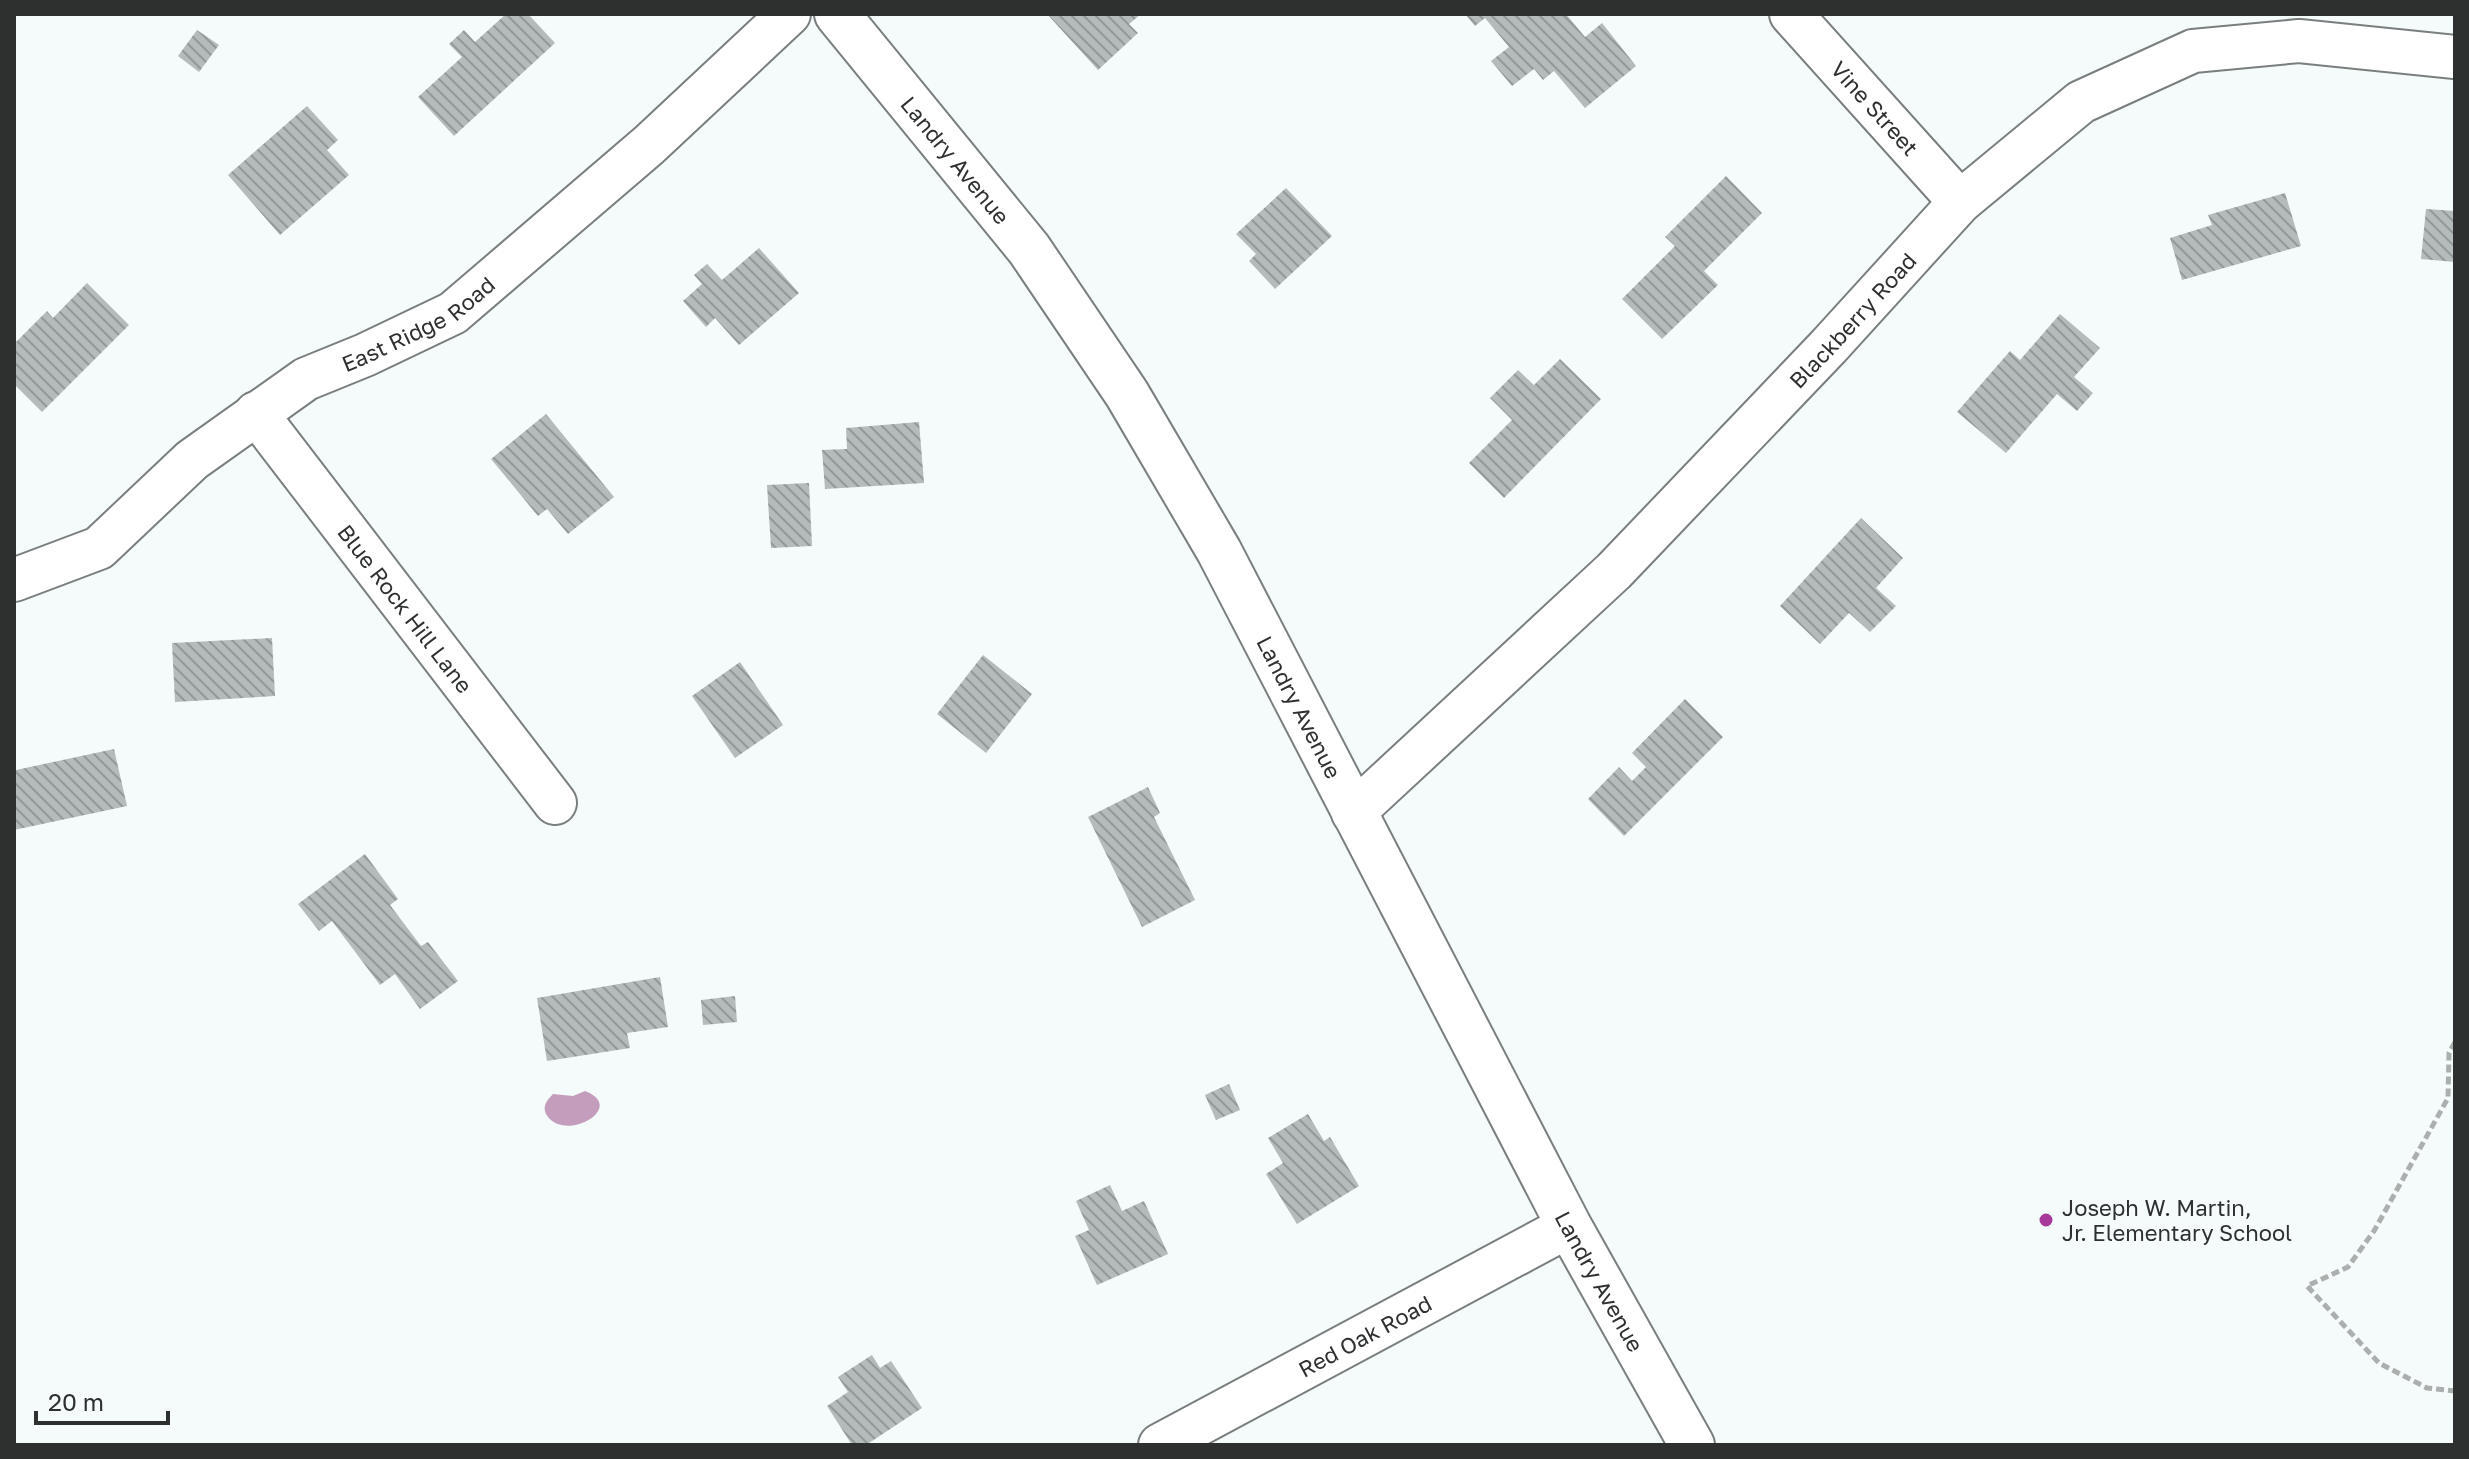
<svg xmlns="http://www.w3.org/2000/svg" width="2469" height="1459" font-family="'Golos Text',sans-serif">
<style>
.water{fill:#c49dbd}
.building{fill:url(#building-back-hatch)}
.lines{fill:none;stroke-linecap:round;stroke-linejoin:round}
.street-casing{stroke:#797f7e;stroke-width:46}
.secondary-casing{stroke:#797f7e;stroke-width:48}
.path{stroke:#abb0af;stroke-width:5;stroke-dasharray:8 4;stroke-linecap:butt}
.street{stroke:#fff;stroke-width:42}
.secondary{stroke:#fff;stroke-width:44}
.poi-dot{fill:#a63999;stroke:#f4fbfa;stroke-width:3}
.labels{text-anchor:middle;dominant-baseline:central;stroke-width:7;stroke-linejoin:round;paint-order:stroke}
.street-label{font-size:22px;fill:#2e3030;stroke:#f4fbfa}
.poi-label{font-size:22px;fill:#2e3030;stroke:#f4fbfa;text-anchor:start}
</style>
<defs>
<pattern id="building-back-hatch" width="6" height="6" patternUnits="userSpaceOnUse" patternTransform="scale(2)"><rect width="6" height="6" fill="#b4bbba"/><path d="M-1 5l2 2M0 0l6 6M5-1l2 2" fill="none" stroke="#939898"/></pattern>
</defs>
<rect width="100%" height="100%" fill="#f4fbfa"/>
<path class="water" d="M585,1091C627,1107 568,1142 548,1117C541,1108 546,1101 553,1094L573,1096Z"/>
<g class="building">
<polygon points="506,14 528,14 555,43 454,136 418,97 462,57 449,44 464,30 475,42"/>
<polygon points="1047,14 1141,14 1129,24 1138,33 1098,70"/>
<polygon points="1465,14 1566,14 1585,37 1602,23 1636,66 1585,108 1554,71 1543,80 1534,69 1512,86 1491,61 1509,47 1485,18 1475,26"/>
<polygon points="197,30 219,45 199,72 178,56"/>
<polygon points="307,106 338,140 327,150 349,175 280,235 228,175"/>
<polygon points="1726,176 1762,213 1704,271 1718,285 1662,339 1622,299 1675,246 1665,237"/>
<polygon points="1286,188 1332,236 1275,289 1249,261 1256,254 1236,234"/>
<polygon points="2285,193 2301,246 2182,280 2170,238 2212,225 2208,215"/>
<polygon points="2426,209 2455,211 2455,262 2421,259"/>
<polygon points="759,248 799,293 739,345 715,318 706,327 683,301 702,284 694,275 707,264 722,280"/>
<polygon points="87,283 129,325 42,412 14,384 14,344 47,311 53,318"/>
<polygon points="2060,314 2100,348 2074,377 2093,393 2077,411 2057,394 2006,453 1957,412 2010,351 2020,360"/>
<polygon points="1560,359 1601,399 1504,498 1469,463 1512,420 1490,398 1518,370 1534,385"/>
<polygon points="546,414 614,497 568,534 547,509 538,516 491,459"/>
<polygon points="919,422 924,483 825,489 822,450 847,449 846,428"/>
<polygon points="809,483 812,546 771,548 767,485"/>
<polygon points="1861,518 1903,558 1876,588 1896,606 1870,632 1849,613 1820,644 1780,606"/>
<polygon points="272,638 275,696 175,702 172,643"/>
<polygon points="983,655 1032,694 986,753 937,714"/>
<polygon points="740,662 783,725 735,758 692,696"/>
<polygon points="1685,699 1723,737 1624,836 1588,799 1619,767 1632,781 1646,767 1632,753"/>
<polygon points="114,749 127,806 14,830 16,770"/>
<polygon points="1148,787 1160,813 1154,817 1195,900 1142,927 1088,817"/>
<polygon points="365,854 398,899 390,905 421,946 428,942 458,981 420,1009 395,974 380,985 332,921 319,931 298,904"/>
<polygon points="660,977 668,1027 627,1033 630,1048 547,1061 537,998"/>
<polygon points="735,996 737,1022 703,1025 701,1000"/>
<polygon points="1229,1084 1240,1110 1216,1120 1205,1095"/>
<polygon points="1308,1114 1324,1141 1330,1137 1359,1186 1297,1224 1266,1174 1283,1163 1268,1138"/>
<polygon points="1110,1185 1122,1211 1144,1201 1168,1254 1097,1285 1075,1236 1089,1230 1076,1201"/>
<polygon points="872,1355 880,1368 891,1361 922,1408 866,1445 852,1445 827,1406 848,1392 838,1377"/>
</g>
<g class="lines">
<defs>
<g id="street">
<path id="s1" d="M1791,14L1960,202"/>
<path id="s2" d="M256,413L555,803"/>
<path id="s3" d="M14,580L99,548L192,460L306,379L365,355L453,313L649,145L789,14"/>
<path id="s4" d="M1353,813L1614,571L1829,346L1960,202L2081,102L2193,51L2299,41L2455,57"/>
<path id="s5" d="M1160,1445L1569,1226"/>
</g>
<g id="secondary">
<path id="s6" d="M837,14L1029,249L1127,394L1219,551L1569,1226L1692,1445"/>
</g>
</defs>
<use href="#street" class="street-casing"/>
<use href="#secondary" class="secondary-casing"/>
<polyline class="path" points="2455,1042 2449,1053 2448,1098 2374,1231 2348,1267 2307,1286 2379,1363 2427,1388 2455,1391"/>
<use href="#street" class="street"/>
<use href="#secondary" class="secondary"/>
</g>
<circle class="poi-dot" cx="2046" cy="1220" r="8"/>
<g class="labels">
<g class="street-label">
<text stroke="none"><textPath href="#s1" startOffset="126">Vine Street</textPath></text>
<text stroke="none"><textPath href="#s6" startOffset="188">Landry Avenue</textPath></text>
<text stroke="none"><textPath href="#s4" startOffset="702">Blackberry Road</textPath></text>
<text stroke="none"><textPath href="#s3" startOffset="484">East Ridge Road</textPath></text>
<text stroke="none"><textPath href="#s2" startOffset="246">Blue Rock Hill Lane</textPath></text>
<text stroke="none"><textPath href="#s6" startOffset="836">Landry Avenue</textPath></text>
<text stroke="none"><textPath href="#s6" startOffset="1484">Landry Avenue</textPath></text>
<text stroke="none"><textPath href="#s5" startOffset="232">Red Oak Road</textPath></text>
</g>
<g class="poi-label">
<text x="2062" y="1207">Joseph W. Martin,<tspan x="2062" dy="25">Jr. Elementary School</tspan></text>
</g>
</g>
<rect width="2469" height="1459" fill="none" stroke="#2e3030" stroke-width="32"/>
<path d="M36 1411v12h132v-12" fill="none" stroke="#2e3030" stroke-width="4"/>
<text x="48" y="1411" font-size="24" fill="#2e3030" stroke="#f4fbfa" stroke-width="6" paint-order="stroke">20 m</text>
</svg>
